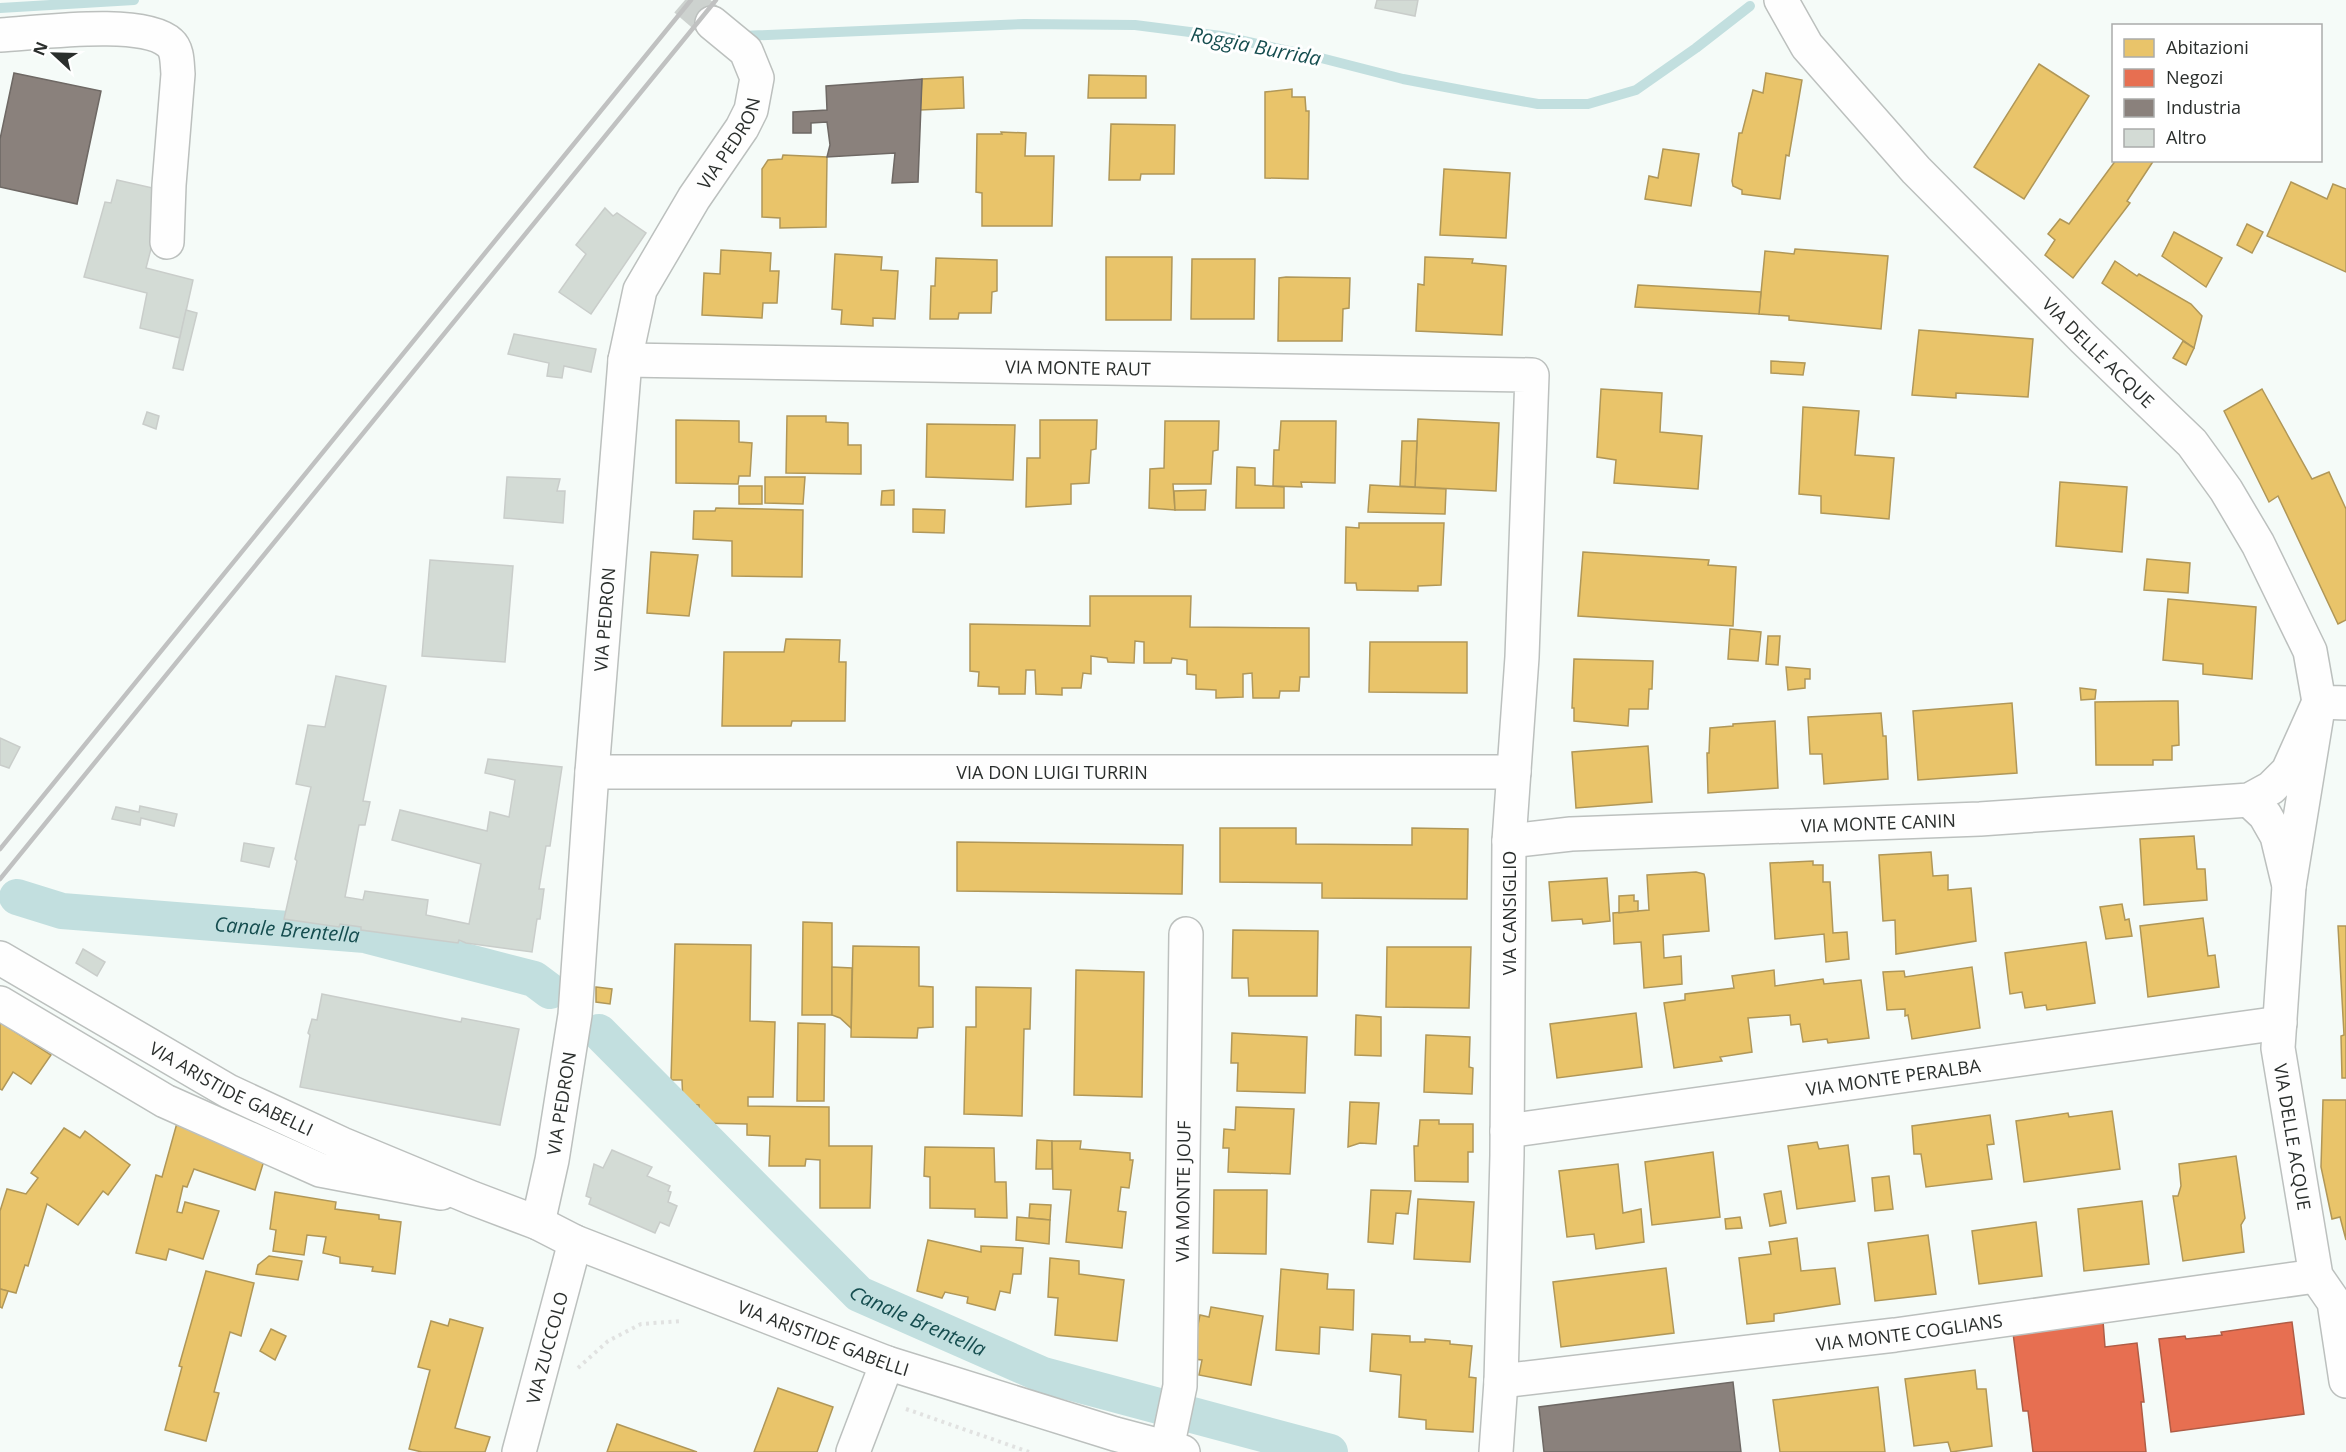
<svg xmlns="http://www.w3.org/2000/svg" width="2346" height="1452" font-family="'Open Sans',sans-serif">
<style>
.homes{fill:#e9c46a;stroke:#b09758;stroke-width:1.5}
.shops{fill:#e76f51;stroke:#af5c46;stroke-width:1.5}
.industry{fill:#8a817c;stroke:#6e6864;stroke-width:1.5}
.lines{fill:none;stroke-linecap:round;stroke-linejoin:round}
.stream{stroke:#c2dfdf;stroke-width:10}
.canal{stroke:#c2dfdf;stroke-width:36}
.building{fill:#d3dbd5;stroke:#c9cdca;stroke-width:1.5}
.minor-tunnel{stroke:#cdd2cf;stroke-width:33;stroke-dasharray:33 16;stroke-linecap:butt}
.minor-casing{stroke:#bcc0be;stroke-width:36}
.secondary-casing{stroke:#bcc0be;stroke-width:36}
.path{stroke:#e1e2e1;stroke-width:4;stroke-dasharray:3 4.5;stroke-linecap:butt}
.minor{stroke:#fefefe;stroke-width:33}
.secondary{stroke:#fefefe;stroke-width:33}
.rail{stroke:#c0c1c1;stroke-width:4.5}
.labels{text-anchor:middle;dominant-baseline:central;stroke-width:6;stroke-linejoin:round;paint-order:stroke}
.street-label{font-size:18px;fill:#2b2f2d;stroke:#fff}
.water-label{font-size:20px;font-style:italic;fill:#154d4f;stroke:#fff}
</style>
<rect width="100%" height="100%" fill="#f5fbf8"/>
<g class="homes">
<polygon points="2039,64 2089,96 2024,199 1974,167"/>
<polygon points="1766,73 1802,80 1789,156 1786,155 1780,199 1742,194 1742,190 1733,186 1732,181 1739,133 1742,133 1753,90 1763,93"/>
<polygon points="1089,75 1146,76 1146,98 1088,98"/>
<polygon points="963,77 964,108 920,110 922,79"/>
<polygon points="1292,89 1292,97 1305,97 1306,111 1309,111 1308,179 1265,178 1265,92"/>
<polygon points="1111,124 1175,125 1174,174 1141,174 1140,180 1109,180"/>
<polygon points="1001,132 1026,133 1025,156 1054,156 1052,226 982,226 982,193 976,192 977,134 1002,134"/>
<polygon points="1663,149 1699,154 1691,206 1645,199 1649,176 1658,178"/>
<polygon points="783,155 827,157 826,227 780,228 780,218 762,217 762,169 768,160 782,159"/>
<polygon points="2154,160 2127,201 2130,203 2073,278 2045,255 2055,240 2048,234 2060,219 2069,224 2116,160"/>
<polygon points="1444,169 1510,173 1506,238 1440,235"/>
<polygon points="2291,182 2327,199 2333,184 2346,189 2346,272 2267,236"/>
<polygon points="2247,224 2263,232 2252,253 2237,245"/>
<polygon points="2174,232 2222,258 2206,287 2162,256"/>
<polygon points="1795,249 1888,256 1881,329 1789,320 1789,316 1759,314 1765,251 1794,254"/>
<polygon points="721,250 771,253 770,271 779,271 777,303 763,303 762,318 702,315 704,273 720,274"/>
<polygon points="835,254 882,257 881,270 898,271 895,319 873,318 873,326 841,324 842,310 832,309"/>
<polygon points="1106,257 1172,257 1171,320 1106,320"/>
<polygon points="1425,257 1473,259 1472,263 1506,266 1502,335 1416,331 1418,284 1424,285"/>
<polygon points="936,258 997,260 997,291 992,292 991,313 959,313 958,319 930,319 931,286 935,286"/>
<polygon points="1192,259 1255,259 1254,319 1191,319"/>
<polygon points="2115,261 2137,276 2139,274 2191,304 2202,316 2194,348 2102,283"/>
<polygon points="1286,277 1350,278 1349,308 1343,309 1342,341 1278,341 1279,278"/>
<polygon points="1638,285 1761,292 1759,314 1635,307"/>
<polygon points="1919,330 2033,339 2028,397 1956,393 1956,398 1912,395"/>
<polygon points="2183,341 2194,348 2186,365 2173,358"/>
<polygon points="1771,361 1805,363 1803,375 1771,373"/>
<polygon points="1601,389 1662,393 1660,432 1702,436 1698,489 1614,483 1616,460 1597,457"/>
<polygon points="2262,389 2312,479 2329,472 2346,509 2346,620 2338,624 2278,496 2269,502 2224,411"/>
<polygon points="1803,407 1859,411 1855,455 1894,458 1889,519 1821,513 1821,496 1799,494"/>
<polygon points="787,416 826,416 826,422 848,423 848,445 861,445 861,474 786,473"/>
<polygon points="1418,419 1499,423 1496,491 1415,487"/>
<polygon points="676,420 739,421 739,442 752,443 750,476 739,476 738,484 676,483"/>
<polygon points="1040,420 1097,420 1096,449 1091,450 1089,483 1071,484 1071,504 1026,507 1027,458 1040,458"/>
<polygon points="1165,421 1219,421 1218,450 1213,451 1211,484 1173,484 1175,510 1149,508 1150,469 1164,468"/>
<polygon points="1281,421 1336,421 1335,483 1301,482 1302,487 1273,486 1274,450 1279,450"/>
<polygon points="927,424 1015,425 1013,480 926,477"/>
<polygon points="1402,441 1417,441 1415,487 1400,486"/>
<polygon points="1237,467 1255,468 1255,485 1284,487 1284,508 1236,508"/>
<polygon points="765,477 805,477 803,504 765,503"/>
<polygon points="2060,482 2127,487 2122,552 2056,546"/>
<polygon points="1370,485 1446,489 1445,514 1368,512"/>
<rect x="739" y="486" width="23" height="18"/>
<polygon points="894,490 894,505 881,505 882,491"/>
<polygon points="1206,490 1205,510 1175,510 1174,491"/>
<polygon points="716,508 803,510 802,577 732,576 732,541 693,539 694,511 715,511"/>
<polygon points="913,509 945,510 944,533 913,532"/>
<polygon points="1359,523 1444,523 1441,585 1418,586 1418,591 1357,590 1356,583 1345,583 1346,527 1359,528"/>
<polygon points="651,552 698,555 689,616 647,613"/>
<polygon points="1583,552 1709,560 1708,565 1736,567 1733,626 1578,616"/>
<polygon points="2147,559 2190,563 2188,593 2144,590"/>
<polygon points="1090,596 1191,596 1190,627 1309,628 1309,677 1300,677 1299,691 1280,691 1279,698 1253,698 1252,673 1243,674 1243,697 1216,698 1216,690 1196,689 1196,675 1187,674 1187,660 1172,658 1171,663 1144,663 1144,642 1135,641 1134,663 1108,662 1107,658 1091,656 1091,674 1083,673 1081,688 1062,688 1062,695 1036,694 1035,670 1026,670 1025,694 999,694 999,687 978,686 979,672 970,671 970,624 1090,626"/>
<polygon points="2168,599 2256,607 2252,679 2203,674 2203,664 2163,660"/>
<polygon points="1730,629 1761,632 1758,661 1728,659"/>
<polygon points="1768,636 1780,636 1778,665 1766,664"/>
<polygon points="786,639 840,640 839,662 846,662 845,721 792,721 791,726 722,726 724,652 784,652"/>
<polygon points="1370,642 1467,642 1467,693 1369,692"/>
<polygon points="1574,659 1653,661 1652,689 1649,689 1648,709 1629,709 1628,726 1574,721 1574,708 1572,708"/>
<polygon points="1786,667 1810,669 1810,679 1805,679 1805,688 1788,690"/>
<polygon points="2080,688 2096,690 2095,699 2081,700"/>
<polygon points="2164,701 2178,701 2179,745 2172,746 2172,760 2153,760 2153,765 2096,765 2095,702"/>
<polygon points="2012,703 2017,773 1918,780 1913,711"/>
<polygon points="1881,713 1883,736 1886,736 1888,779 1824,784 1822,754 1810,754 1808,717"/>
<polygon points="1775,721 1778,788 1708,793 1707,753 1709,753 1710,728 1733,726 1733,724"/>
<polygon points="1648,746 1652,802 1576,808 1572,752"/>
<polygon points="1220,828 1296,828 1296,844 1412,845 1412,828 1468,829 1467,899 1322,898 1322,883 1220,882"/>
<polygon points="2194,836 2197,869 2205,869 2207,900 2144,905 2140,839"/>
<polygon points="957,842 1183,845 1182,894 957,891"/>
<polygon points="1931,852 1933,876 1948,875 1948,890 1971,888 1976,941 1896,954 1895,920 1883,921 1879,855"/>
<polygon points="1813,861 1813,865 1823,865 1823,882 1830,882 1833,933 1847,932 1849,959 1826,962 1824,934 1775,939 1770,863"/>
<polygon points="1696,872 1704,874 1705,878 1709,931 1663,935 1664,958 1681,956 1682,984 1644,988 1641,942 1614,944 1613,913 1649,910 1647,875"/>
<polygon points="1607,878 1610,921 1583,924 1582,919 1552,921 1549,882"/>
<polygon points="1634,895 1634,901 1638,901 1638,911 1619,913 1619,896"/>
<polygon points="2122,904 2125,920 2129,919 2132,936 2106,939 2100,907"/>
<polygon points="2203,918 2208,956 2215,955 2219,987 2148,997 2140,926"/>
<polygon points="803,922 832,923 832,1015 802,1015"/>
<polygon points="2338,926 2346,926 2346,1078 2342,1078 2341,1036 2344,1035"/>
<polygon points="1233,930 1318,931 1317,996 1249,996 1248,978 1232,978"/>
<polygon points="2086,942 2095,1003 2047,1010 2046,1005 2025,1008 2022,992 2010,994 2005,953"/>
<polygon points="675,944 751,945 750,1021 775,1022 773,1097 748,1097 748,1106 829,1107 829,1146 872,1146 870,1208 820,1208 820,1160 806,1159 805,1166 769,1166 770,1136 747,1135 747,1124 699,1123 699,1105 683,1104 682,1080 671,1080"/>
<polygon points="853,946 919,947 919,986 933,987 933,1027 918,1028 917,1038 851,1037"/>
<polygon points="1387,947 1471,947 1469,1008 1386,1007"/>
<polygon points="832,967 852,968 851,1028 840,1018 832,1015"/>
<polygon points="1972,967 1980,1028 1912,1039 1908,1015 1905,1016 1905,1009 1887,1010 1883,972 1904,971 1905,977"/>
<polygon points="1076,970 1144,972 1142,1097 1074,1095"/>
<polygon points="1774,970 1775,986 1823,979 1824,984 1861,980 1869,1038 1828,1043 1827,1039 1803,1042 1800,1024 1791,1025 1790,1015 1748,1018 1752,1052 1720,1057 1722,1061 1674,1068 1664,1003 1685,1000 1685,994 1734,988 1732,976"/>
<polygon points="596,987 612,989 610,1004 596,1002"/>
<polygon points="976,987 1031,988 1030,1029 1024,1029 1022,1116 964,1114 966,1027 976,1027"/>
<polygon points="1636,1013 1642,1067 1557,1078 1550,1024"/>
<polygon points="1356,1015 1381,1017 1381,1056 1355,1055"/>
<polygon points="0,1022 51,1055 31,1084 13,1072 2,1090 0,1089"/>
<polygon points="798,1023 825,1024 824,1101 797,1101"/>
<polygon points="1232,1033 1307,1037 1305,1093 1237,1091 1238,1063 1231,1063"/>
<polygon points="1426,1035 1470,1037 1469,1067 1473,1068 1472,1094 1424,1092"/>
<polygon points="2323,1100 2346,1100 2346,1240 2340,1217 2332,1219 2321,1167"/>
<polygon points="1350,1102 1379,1103 1376,1144 1360,1143 1348,1147"/>
<polygon points="1236,1107 1294,1109 1290,1174 1228,1172 1229,1148 1223,1148 1224,1129 1235,1130"/>
<polygon points="2112,1111 2120,1169 2024,1182 2016,1121 2068,1113 2069,1117"/>
<polygon points="1990,1115 1994,1144 1987,1145 1992,1179 1926,1187 1921,1154 1914,1154 1912,1126"/>
<polygon points="1420,1120 1439,1120 1439,1124 1473,1124 1473,1152 1468,1152 1468,1182 1415,1181 1414,1146 1418,1146"/>
<polygon points="177,1123 266,1154 255,1190 194,1169 187,1187 183,1186 177,1212 182,1213 185,1202 219,1211 203,1259 169,1249 166,1260 136,1253 156,1175 162,1177"/>
<polygon points="64,1128 80,1138 85,1131 130,1165 108,1195 103,1191 78,1225 47,1204 28,1266 25,1265 16,1293 0,1289 0,1211 7,1189 26,1194 38,1178 31,1173"/>
<polygon points="1037,1140 1052,1141 1052,1169 1036,1169"/>
<polygon points="1052,1141 1081,1141 1080,1149 1130,1153 1130,1160 1133,1160 1129,1188 1121,1187 1118,1211 1126,1212 1122,1248 1066,1242 1071,1190 1053,1189"/>
<polygon points="1817,1142 1819,1149 1848,1145 1855,1201 1797,1209 1788,1146"/>
<polygon points="925,1147 994,1148 995,1182 1006,1182 1007,1218 975,1217 975,1209 930,1208 930,1177 924,1176"/>
<polygon points="1713,1152 1720,1217 1652,1225 1645,1162"/>
<polygon points="2236,1156 2245,1218 2241,1225 2244,1252 2183,1261 2173,1196 2178,1196 2181,1186 2179,1164"/>
<polygon points="1618,1164 1623,1213 1641,1209 1644,1242 1596,1249 1594,1234 1567,1237 1559,1171"/>
<polygon points="1889,1176 1893,1209 1875,1211 1872,1178"/>
<polygon points="1214,1190 1267,1190 1266,1254 1213,1253"/>
<polygon points="1371,1190 1411,1191 1408,1214 1396,1213 1393,1244 1368,1242"/>
<polygon points="1781,1191 1786,1223 1770,1226 1764,1194"/>
<polygon points="275,1192 336,1202 335,1209 379,1215 379,1219 401,1222 395,1274 372,1271 373,1267 340,1263 340,1257 323,1253 326,1237 307,1235 304,1255 273,1251 276,1230 270,1229"/>
<polygon points="1418,1199 1474,1202 1470,1262 1414,1259"/>
<polygon points="2142,1201 2149,1264 2084,1271 2078,1209"/>
<polygon points="1030,1204 1051,1205 1050,1220 1029,1218"/>
<polygon points="1017,1217 1050,1220 1049,1244 1016,1240"/>
<polygon points="1740,1217 1742,1228 1726,1229 1725,1219"/>
<polygon points="2036,1222 2042,1276 1979,1284 1972,1231"/>
<polygon points="1928,1235 1936,1294 1875,1301 1868,1243"/>
<polygon points="1797,1238 1801,1271 1835,1268 1840,1304 1774,1314 1774,1321 1747,1324 1739,1258 1771,1254 1769,1242"/>
<polygon points="928,1240 981,1252 981,1246 1023,1248 1021,1274 1013,1274 1010,1293 1000,1291 995,1310 967,1303 968,1297 945,1292 942,1298 917,1291"/>
<polygon points="269,1256 302,1261 298,1280 256,1274 258,1265"/>
<polygon points="1050,1258 1079,1261 1079,1274 1124,1280 1117,1341 1055,1335 1058,1298 1048,1297"/>
<polygon points="1666,1268 1674,1333 1561,1347 1553,1282"/>
<polygon points="1281,1269 1328,1274 1327,1289 1354,1290 1353,1330 1320,1327 1319,1354 1276,1350"/>
<polygon points="206,1271 254,1283 241,1336 230,1332 214,1392 219,1393 206,1441 165,1430 182,1367 179,1366"/>
<polygon points="0,1289 8,1291 2,1308 0,1307"/>
<polygon points="1211,1307 1263,1316 1251,1385 1199,1375 1202,1360 1194,1359 1195,1339 1200,1315 1209,1317"/>
<polygon points="450,1319 483,1328 455,1428 490,1437 485,1452 422,1452 409,1449 430,1370 418,1367 431,1321 448,1326"/>
<polygon points="271,1329 286,1336 275,1360 260,1351"/>
<polygon points="1372,1334 1410,1336 1410,1342 1425,1342 1425,1339 1450,1341 1450,1344 1472,1346 1469,1377 1476,1378 1473,1432 1426,1429 1426,1420 1399,1417 1401,1375 1370,1371"/>
<polygon points="1975,1370 1977,1389 1986,1389 1992,1446 1951,1452 1948,1442 1914,1446 1905,1379"/>
<polygon points="1878,1387 1885,1452 1780,1452 1773,1400"/>
<polygon points="778,1388 833,1407 817,1452 754,1452"/>
<polygon points="617,1424 697,1452 607,1452"/>
</g>
<g class="shops">
<polygon points="2103,1321 2105,1347 2137,1343 2144,1402 2141,1402 2146,1452 2033,1452 2028,1411 2023,1411 2013,1333"/>
<polygon points="2292,1322 2304,1414 2171,1432 2159,1339 2185,1336 2186,1339 2222,1335 2221,1332"/>
</g>
<g class="industry">
<polygon points="14,73 101,91 77,204 0,187 0,139"/>
<polygon points="922,79 918,182 892,183 895,153 827,157 830,145 827,122 811,123 811,133 793,133 793,112 827,110 826,86"/>
<polygon points="1733,1382 1741,1452 1544,1452 1539,1407"/>
</g>
<g class="lines">
<g class="stream">
<polyline points="0,8 134,0"/>
<polyline points="742,36 1024,24 1135,25 1221,36 1321,58 1403,79 1477,93 1538,104 1588,104 1636,90 1696,48 1750,6"/>
</g>
<g class="canal">
<path id="s1" d="M17,897L62,911L365,935L534,979L550,991"/>
<path id="s2" d="M599,1032L859,1294L1043,1375L1330,1452"/>
</g>
</g>
<g class="building">
<polygon points="1377,0 1418,0 1415,16 1375,8"/>
<polygon points="117,180 166,191 146,268 193,280 180,338 140,328 147,293 84,277 105,202 111,203"/>
<polygon points="605,208 613,216 617,213 646,233 591,314 559,292 586,254 576,245"/>
<polygon points="186,310 197,313 183,370 173,368"/>
<polygon points="514,334 596,349 591,372 564,366 562,378 547,376 549,363 508,354"/>
<polygon points="147,412 159,416 156,429 143,424"/>
<polygon points="507,477 560,479 557,491 565,491 563,523 504,518"/>
<polygon points="430,560 513,566 505,662 422,656"/>
<polygon points="336,676 386,686 363,801 370,802 365,825 359,825 345,897 363,900 365,891 428,900 426,915 469,924 481,864 392,840 400,810 487,831 490,812 509,817 515,780 485,773 488,759 562,767 550,846 546,846 539,889 544,889 540,919 537,919 532,952 466,943 459,940 458,943 361,930 361,927 340,924 339,927 284,919 297,861 295,859 311,787 296,784 308,725 325,727"/>
<polygon points="0,738 20,747 9,768 0,765"/>
<polygon points="140,806 177,814 174,826 141,818 140,825 112,819 116,807 139,812"/>
<polygon points="244,843 274,848 269,867 241,861"/>
<polygon points="83,949 105,962 97,976 76,963"/>
<polygon points="322,994 461,1022 462,1018 519,1029 500,1125 300,1087 310,1035 308,1033 312,1019 317,1020"/>
<polygon points="612,1150 652,1167 647,1176 670,1186 668,1191 671,1192 668,1202 677,1206 669,1226 660,1222 655,1233 589,1204 591,1198 586,1196 594,1164 603,1168"/>
</g>
<g class="lines">
<polyline class="minor-tunnel" points="685,0 712,23"/>
<defs>
<g id="minor">
<path id="s3" d="M1781,0L1807,46L1916,170L2084,339L2192,443L2226,490L2258,544L2310,651L2319,702L2346,703"/>
<path d="M0,35C38,33 143,18 170,43C178,50 177,64 178,74L169,185L167,242"/>
<path id="s4" d="M625,360L1532,375L1522,657L1509,841L1507,1155L1501,1381L1496,1452"/>
<path id="s5" d="M592,772H1514"/>
<path id="s6" d="M2249,800L2265,815L2277,836L2289,886L2278,1048L2316,1276L2334,1302L2346,1381"/>
<path id="s7" d="M1509,841L1571,834L1980,819L2249,800L2271,788L2288,771L2319,702L2289,886"/>
<polyline points="0,1003 165,1101 320,1170 441,1193"/>
<path id="s8" d="M1507,1131L2280,1023"/>
<path id="s9" d="M538,1223L552,1160L575,1015L592,772L625,360L640,290L694,198L742,128L751,110L757,78L746,51L712,23"/>
<path id="s10" d="M1501,1381L1895,1335L2316,1276"/>
<path id="s11" d="M1167,1448L1180,1386L1186,934"/>
<path id="s12" d="M519,1452L575,1242"/>
<polyline points="853,1452 887,1363"/>
</g>
<g id="secondary">
<path id="s13" d="M0,958L228,1091L342,1144L472,1198L538,1223L575,1242L887,1363L1115,1434L1183,1452"/>
</g>
</defs>
<use href="#minor" class="minor-casing"/>
<use href="#secondary" class="secondary-casing"/>
<g class="path">
<polyline points="578,1368 608,1341 641,1324 682,1321"/>
<polyline points="906,1409 1029,1452"/>
</g>
<use href="#minor" class="minor"/>
<use href="#secondary" class="secondary"/>
<g class="rail">
<polyline points="0,849 691,0"/>
<polyline points="0,879 716,0"/>
</g>
</g>
<g class="labels">
<g class="street-label">
<text stroke="none"><textPath href="#s9" startOffset="1112">VIA PEDRON</textPath></text>
<text stroke="none"><textPath href="#s3" startOffset="476">VIA DELLE ACQUE</textPath></text>
<text stroke="none"><textPath href="#s4" startOffset="453">VIA MONTE RAUT</textPath></text>
<text stroke="none"><textPath href="#s9" startOffset="608">VIA PEDRON</textPath></text>
<text stroke="none"><textPath href="#s5" startOffset="460">VIA DON LUIGI TURRIN</textPath></text>
<text stroke="none"><textPath href="#s7" startOffset="370">VIA MONTE CANIN</textPath></text>
<text transform="translate(1509 913) rotate(-90)">VIA CANSIGLIO</text>
<text stroke="none"><textPath href="#s8" startOffset="390">VIA MONTE PERALBA</textPath></text>
<text stroke="none"><textPath href="#s13" startOffset="266">VIA ARISTIDE GABELLI</textPath></text>
<text stroke="none"><textPath href="#s9" startOffset="122">VIA PEDRON</textPath></text>
<text stroke="none"><textPath href="#s6" startOffset="350">VIA DELLE ACQUE</textPath></text>
<text stroke="none"><textPath href="#s11" startOffset="258">VIA MONTE JOUF</textPath></text>
<text stroke="none"><textPath href="#s10" startOffset="411">VIA MONTE COGLIANS</textPath></text>
<text stroke="none"><textPath href="#s13" startOffset="909">VIA ARISTIDE GABELLI</textPath></text>
<text stroke="none"><textPath href="#s12" startOffset="108">VIA ZUCCOLO</textPath></text>
</g>
<g class="water-label">
<text transform="translate(1256 46) rotate(11)">Roggia Burrida</text>
<text stroke="none"><textPath href="#s1" startOffset="273">Canale Brentella</textPath></text>
<text stroke="none"><textPath href="#s2" startOffset="434">Canale Brentella</textPath></text>
</g>
</g>
<rect x="2112" y="24" width="210" height="138" fill="#ffffff" stroke="#aaacab" stroke-width="1.5"/>
<rect x="2124" y="39" width="30" height="18" fill="#e9c46a" stroke="#aaacab" stroke-width="1.5"/>
<text x="2166" y="54" font-size="18" fill="#2b2f2d">Abitazioni</text>
<rect x="2124" y="69" width="30" height="18" fill="#e76f51" stroke="#aaacab" stroke-width="1.5"/>
<text x="2166" y="84" font-size="18" fill="#2b2f2d">Negozi</text>
<rect x="2124" y="99" width="30" height="18" fill="#8a817c" stroke="#aaacab" stroke-width="1.5"/>
<text x="2166" y="114" font-size="18" fill="#2b2f2d">Industria</text>
<rect x="2124" y="129" width="30" height="18" fill="#d3dbd5" stroke="#aaacab" stroke-width="1.5"/>
<text x="2166" y="144" font-size="18" fill="#2b2f2d">Altro</text>
<g transform="translate(54 54) rotate(292)" stroke="#ffffff" stroke-width="4.5" paint-order="stroke">
<path d="M0-4.5L10 22L0 15L-10 22Z" fill="#2b2f2d"/>
<text y="-9" font-size="16" font-weight="bold" text-anchor="middle" fill="#2b2f2d">N</text>
</g>
</svg>
